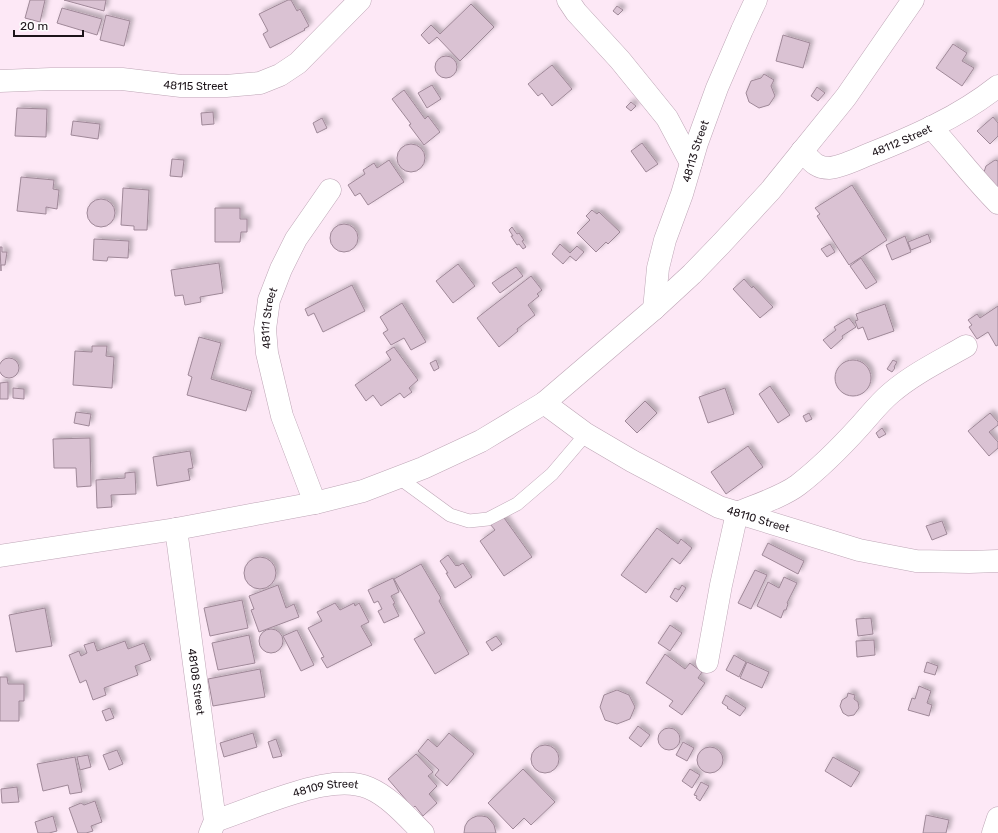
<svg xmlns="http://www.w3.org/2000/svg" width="998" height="833" font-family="Rubik,sans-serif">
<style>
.building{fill:#dac2d3;stroke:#9f8898;filter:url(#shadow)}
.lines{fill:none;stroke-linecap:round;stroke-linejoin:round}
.service-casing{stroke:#bea6b6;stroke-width:14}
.minor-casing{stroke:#bea6b6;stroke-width:23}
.service{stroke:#fff;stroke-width:13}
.minor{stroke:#fff;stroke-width:22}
.labels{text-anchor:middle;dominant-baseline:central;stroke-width:3;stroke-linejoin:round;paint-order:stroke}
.street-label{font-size:11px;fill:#1d141a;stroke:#fcfcfc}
</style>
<defs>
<filter id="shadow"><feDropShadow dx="3.5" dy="-3.5" stdDeviation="2" flood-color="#0004"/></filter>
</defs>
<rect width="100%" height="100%" fill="#fde8f6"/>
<g class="building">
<polygon points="30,0 45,0 40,22 25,18"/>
<polygon points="64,0 106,0 104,11"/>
<polygon points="288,0 291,0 297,11 300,9 309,26 304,29 305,30 270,48 263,34 268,31 259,14"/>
<polygon points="471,4 494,27 460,61 437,37 429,44 421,35 431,25 440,34"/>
<polygon points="617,6 623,10 618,15 613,11"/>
<polygon points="62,8 102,19 97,35 57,23"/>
<polygon points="106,15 130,21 124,46 100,40"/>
<polygon points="783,35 810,43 803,68 776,61"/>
<polygon points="953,44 967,53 962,61 974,68 962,86 936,68"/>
<circle cx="446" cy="67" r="11"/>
<polygon points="552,65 572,89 552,106 542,93 538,96 528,84"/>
<polygon points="764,74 774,80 771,86 775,96 769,105 759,108 749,102 746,93 751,81 761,78"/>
<polygon points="432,85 441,99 427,108 418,93"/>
<polygon points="817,87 825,93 818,101 811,96"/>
<polygon points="404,90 425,119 428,116 440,132 424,145 409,125 411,124 392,99"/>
<polygon points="631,102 636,106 631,111 626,107"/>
<polygon points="17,108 47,109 46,137 15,136"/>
<polygon points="213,112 214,124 202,125 201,113"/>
<polygon points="993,117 998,123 998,136 990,144 977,131"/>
<polygon points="322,118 327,128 317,133 313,123"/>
<polygon points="73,121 100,124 98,139 71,135"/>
<polygon points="642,143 658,164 646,172 631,151"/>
<circle cx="411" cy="158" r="14"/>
<polygon points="172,159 184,160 182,177 170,176"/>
<polygon points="389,160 404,182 368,205 360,193 355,196 348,185 365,174 363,170 374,163 377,168"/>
<polygon points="995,160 998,161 998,192 982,178 986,166"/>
<polygon points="21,177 54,180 53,189 59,190 57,209 46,207 46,214 17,211"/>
<polygon points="852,185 887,240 849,265 817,216 820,214 815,208"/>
<polygon points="123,188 149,190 147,230 134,230 134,226 121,225"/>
<circle cx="101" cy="213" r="14"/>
<polygon points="215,208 240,208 240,219 247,219 247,232 241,232 240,242 215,242"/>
<polygon points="592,210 597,214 599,212 620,232 608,244 606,242 596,252 577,233 590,220 586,216"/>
<circle cx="344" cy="238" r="14"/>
<polygon points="512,227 517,234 519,233 524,240 522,241 526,247 523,249 519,244 517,245 511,236 513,236 509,230"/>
<polygon points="928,234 931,242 911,250 908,242"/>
<polygon points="905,236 911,252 892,260 886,245"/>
<polygon points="94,239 129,241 128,258 108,257 107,261 93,260"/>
<polygon points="560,244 570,253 577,246 584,252 576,261 570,256 563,264 552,254"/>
<polygon points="830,244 835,252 827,257 821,249"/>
<polygon points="0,247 2,247 2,252 7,252 5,265 1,265 1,271"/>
<polygon points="861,258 877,282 866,289 850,266"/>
<polygon points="219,263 223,293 200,297 201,302 185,305 183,295 175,296 171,270"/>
<polygon points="458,264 475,286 453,303 436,281"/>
<polygon points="516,267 523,276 500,293 492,283"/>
<polygon points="531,276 542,290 537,294 539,296 528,305 535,315 517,329 518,331 499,347 477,318"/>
<polygon points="744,279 752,288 753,286 773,307 760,318 733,289"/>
<polygon points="352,285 365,311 323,332 314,313 308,316 305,309"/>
<polygon points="402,303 426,342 411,350 404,338 391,345 383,333 388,330 380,317"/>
<polygon points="885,304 894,331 868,340 863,327 858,329 855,321 858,320 856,314"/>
<polygon points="998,306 998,345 996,346 988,332 977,339 969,327 972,325 968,320 977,314 980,318"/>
<polygon points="849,318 856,327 842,336 843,338 831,349 823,340 836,330 834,327"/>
<polygon points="199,337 221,343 211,379 252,391 246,411 187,395 192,377 188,375"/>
<polygon points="92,346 107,346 106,356 114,357 112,388 73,385 75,351 92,352"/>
<polygon points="394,347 418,380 409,388 412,392 404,398 400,393 381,406 373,395 366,401 355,385 391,360 386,352"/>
<circle cx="9" cy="368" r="10"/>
<circle cx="853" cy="378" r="18"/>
<polygon points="436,360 439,368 434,371 430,363"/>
<polygon points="893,360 897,362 894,367 895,368 892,372 887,369"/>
<polygon points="8,382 8,399 0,399 0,383"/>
<polygon points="770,386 790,415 778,423 759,394"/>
<polygon points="13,388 24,389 24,399 13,398"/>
<polygon points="725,388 734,414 708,423 699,397"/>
<polygon points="645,401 657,413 637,433 625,421"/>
<polygon points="76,412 91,414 89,426 74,423"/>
<polygon points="809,413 812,419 806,422 803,416"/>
<polygon points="990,413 998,422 998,425 989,432 998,442 998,448 989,456 968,431"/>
<polygon points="882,428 886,434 879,438 876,433"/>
<polygon points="90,438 91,486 77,487 76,468 54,468 53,439"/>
<polygon points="748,446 763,467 726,494 711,472"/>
<polygon points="190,451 193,468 188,469 190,480 157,486 153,457"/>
<polygon points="135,472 136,494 111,495 112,507 97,508 96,480 125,478 125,473"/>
<polygon points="502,515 532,557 504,576 480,541 495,530 490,524"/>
<polygon points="942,521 947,534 932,540 926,526"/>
<polygon points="657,528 678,544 681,539 692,548 680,564 672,558 646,593 621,575"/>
<polygon points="768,543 804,561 798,574 762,555"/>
<polygon points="448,555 456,566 457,565 458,566 463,563 472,577 455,588 446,573 448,573 440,561"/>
<circle cx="260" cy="573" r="16"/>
<polygon points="421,564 441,598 439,601 469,654 435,674 414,639 425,633 394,579"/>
<polygon points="755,570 767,575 751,609 738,603"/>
<polygon points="784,577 797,583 787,603 788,604 786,610 784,610 781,618 757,606 768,582 779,588"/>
<polygon points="393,578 399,592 391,596 395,603 393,604 399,616 384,623 378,611 382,609 378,601 374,603 368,590"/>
<polygon points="278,585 286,608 294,604 299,617 259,632 251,610 254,609 249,596"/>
<polygon points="682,585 686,588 677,602 670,597 675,588 679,590"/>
<polygon points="242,600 248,628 210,636 204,608"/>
<polygon points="335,603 340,610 354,603 355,606 359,603 369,622 361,626 372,645 327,668 321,658 324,657 308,628 322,621 317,612"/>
<polygon points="45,608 52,646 16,652 9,615"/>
<polygon points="871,618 873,634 858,636 856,619"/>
<polygon points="670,625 682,633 670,651 658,643"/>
<circle cx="271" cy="641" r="12"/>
<polygon points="297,630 314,665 301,671 283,636"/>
<polygon points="249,635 255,663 218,670 212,643"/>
<polygon points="496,636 502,644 492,651 486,642"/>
<polygon points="874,640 875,655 857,657 856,641"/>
<polygon points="125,641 128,649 144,643 151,660 135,666 138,675 104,688 106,695 93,700 86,680 80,683 69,655 79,651 81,656 87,653 84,645 94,642 97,651"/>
<polygon points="665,654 685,669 690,663 702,672 698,678 705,683 682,715 669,706 673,701 646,683"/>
<polygon points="734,655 746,662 739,677 726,670"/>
<polygon points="747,662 769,672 762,688 740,678"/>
<polygon points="927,662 938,666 935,675 924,672"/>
<polygon points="260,669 265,697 213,706 208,679"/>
<polygon points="0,677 7,677 8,684 24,684 24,701 19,701 19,721 0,721"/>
<polygon points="919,686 931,691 927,703 932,705 929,716 908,710 912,698 915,699"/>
<polygon points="617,690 629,695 635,707 630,719 617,724 605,720 600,707 604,695"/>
<polygon points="848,693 855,695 854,699 858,702 859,708 854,715 848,716 843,713 840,706 842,700 847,697"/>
<polygon points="726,695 746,708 740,716 727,708 728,707 722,703"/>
<polygon points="110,708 114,718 106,721 102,711"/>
<polygon points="638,726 650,735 641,747 629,738"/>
<circle cx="669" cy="739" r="11"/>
<polygon points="253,733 257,747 224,757 220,743"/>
<polygon points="449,733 474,754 447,786 435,775 439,770 418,751 428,739 437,747"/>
<polygon points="276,739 282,756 273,758 268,742"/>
<polygon points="683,742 694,748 687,761 676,755"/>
<circle cx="545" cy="759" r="14"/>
<circle cx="710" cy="760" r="13"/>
<polygon points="117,750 123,764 109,770 103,755"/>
<polygon points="416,754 433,772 428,776 437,786 429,794 437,803 423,816 415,806 413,808 388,779"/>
<polygon points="88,755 91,767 80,770 77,757"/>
<polygon points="75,757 82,792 70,794 68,785 43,791 37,764"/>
<polygon points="833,757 860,772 851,787 825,771"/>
<polygon points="523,769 555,802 531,825 524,818 513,829 488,803"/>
<polygon points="690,769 700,775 692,788 682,781"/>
<polygon points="701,782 709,786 700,801 696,798 697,796 694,795"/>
<polygon points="17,787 19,802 2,803 1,789"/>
<polygon points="95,801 102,822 91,826 93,831 86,833 78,833 69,808 81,803 84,805"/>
<polygon points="926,815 949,820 946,833 923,833"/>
<polygon points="53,816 57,831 49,833 38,833 35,822"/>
<polygon points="477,816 482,816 487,817 491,821 494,825 496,833 464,833 465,826 468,821 472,818"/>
</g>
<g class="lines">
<defs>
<polyline id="service" points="398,477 450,515 469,521 488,519 517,504 552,474 586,434"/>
<g id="minor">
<polyline points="568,0 576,12 620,60 667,118 691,163"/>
<path id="s1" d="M0,81L51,79H122L181,86H226L260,83L280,75L298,63L360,0"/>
<path d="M931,127C954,152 974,179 998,203"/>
<path id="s2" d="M802,151C811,160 815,168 829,168C841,167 856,160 867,155C913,137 959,117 998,86"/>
<path id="s3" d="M654,309L658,268L665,240L682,194L697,143L717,88L742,30L756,0"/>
<path id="s4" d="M544,403L586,434L632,461L719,507L859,550L916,561L969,562L998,561"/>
<path id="s5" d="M315,503L282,416L267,353L265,329L269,300L281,269L296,239L330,190"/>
<path id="s6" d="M176,529L215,821L210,833"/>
<polyline points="0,556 176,529 315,503 363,491 423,468 481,441 544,403 654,309 692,274 721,244 770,191 846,97 913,0"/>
<path d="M707,662L721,585L737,513C756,505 782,497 798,485C820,468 841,447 860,426C870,415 879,403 891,393C913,374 940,361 966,346"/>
<path id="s7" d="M215,821C232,815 248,809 264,803C294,793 339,775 369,788C390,797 407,817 423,833"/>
<polyline points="993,833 998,818"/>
</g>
</defs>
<use href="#service" class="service-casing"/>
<use href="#minor" class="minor-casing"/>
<use href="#service" class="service"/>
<use href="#minor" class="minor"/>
</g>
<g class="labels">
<g class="street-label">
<text stroke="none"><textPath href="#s1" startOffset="196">48115 Street</textPath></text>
<text stroke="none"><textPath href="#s2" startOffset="111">48112 Street</textPath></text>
<text stroke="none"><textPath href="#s3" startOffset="164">48113 Street</textPath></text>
<text stroke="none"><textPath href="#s5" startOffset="193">48111 Street</textPath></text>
<text stroke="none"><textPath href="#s4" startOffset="245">48110 Street</textPath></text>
<text stroke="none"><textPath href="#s6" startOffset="154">48108 Street</textPath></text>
<text stroke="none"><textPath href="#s7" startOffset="116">48109 Street</textPath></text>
</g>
</g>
<path d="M14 30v6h69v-6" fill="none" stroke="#1d141a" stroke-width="2"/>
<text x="20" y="30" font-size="12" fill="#1d141a" stroke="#fcfcfc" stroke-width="3" paint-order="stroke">20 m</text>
</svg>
